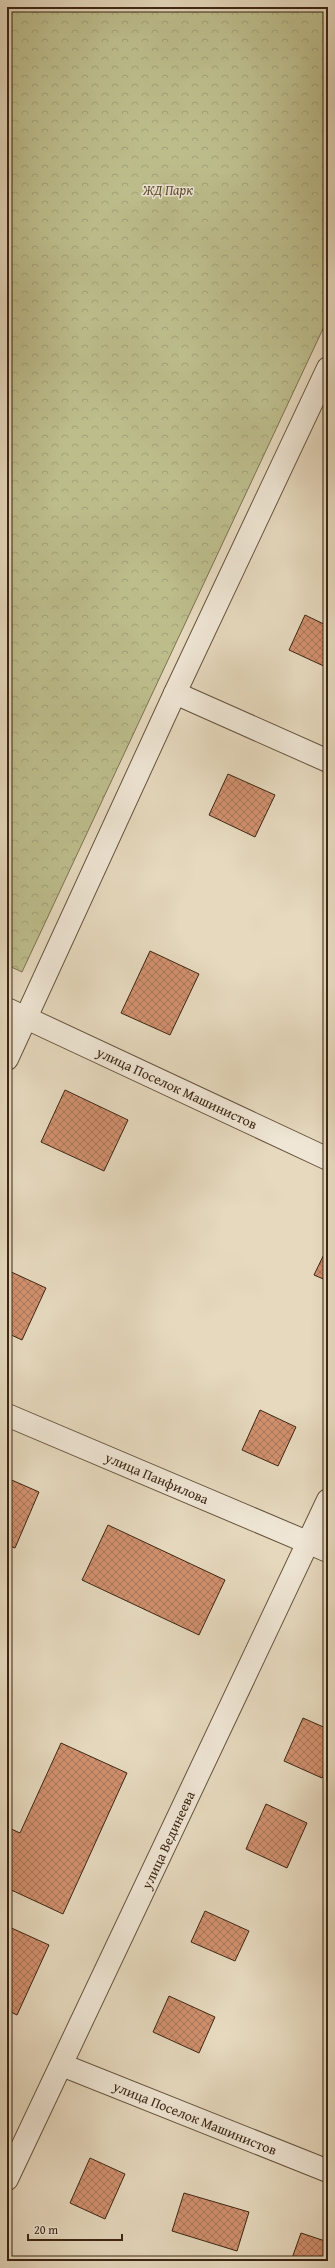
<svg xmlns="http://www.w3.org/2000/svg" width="335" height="2268" font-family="'Gentium Book Plus',serif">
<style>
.park{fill:url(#park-crowns);stroke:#7c7250}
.building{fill:url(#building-cross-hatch);stroke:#3c2613}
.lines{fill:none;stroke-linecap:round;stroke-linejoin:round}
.minor-casing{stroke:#66533e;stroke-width:24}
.minor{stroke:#efe6d5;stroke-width:22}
.labels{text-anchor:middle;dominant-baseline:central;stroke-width:3;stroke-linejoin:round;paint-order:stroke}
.park-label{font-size:14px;font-style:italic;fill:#5c4c31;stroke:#efe6d5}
.street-label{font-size:14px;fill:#3c2613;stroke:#efe6d5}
</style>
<defs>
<pattern id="park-crowns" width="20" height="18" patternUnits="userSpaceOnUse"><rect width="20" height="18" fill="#bdbd8c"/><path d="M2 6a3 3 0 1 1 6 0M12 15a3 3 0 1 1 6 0" fill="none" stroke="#a3a278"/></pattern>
<pattern id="building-cross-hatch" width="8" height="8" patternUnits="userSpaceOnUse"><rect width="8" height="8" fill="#d0906e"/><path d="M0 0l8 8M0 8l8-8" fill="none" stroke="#aa7559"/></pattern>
</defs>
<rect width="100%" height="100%" fill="#e6d9be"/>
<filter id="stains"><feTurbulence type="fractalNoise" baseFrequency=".005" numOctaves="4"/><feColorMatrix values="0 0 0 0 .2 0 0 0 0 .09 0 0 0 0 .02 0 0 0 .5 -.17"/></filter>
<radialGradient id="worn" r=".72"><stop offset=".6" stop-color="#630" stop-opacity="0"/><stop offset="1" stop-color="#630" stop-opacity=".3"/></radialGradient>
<polygon class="park" points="7,7 328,7 328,318 22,972 7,965"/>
<g class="building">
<polygon points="305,615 328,626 328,668 289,650"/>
<polygon points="228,774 275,795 255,837 209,815"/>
<polygon points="150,951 199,974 170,1035 121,1013"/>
<polygon points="65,1090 128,1120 104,1171 41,1142"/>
<polygon points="328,1246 328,1281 314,1275"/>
<polygon points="7,1270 46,1288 22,1340 7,1333"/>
<polygon points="260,1410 296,1427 278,1466 242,1450"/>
<polygon points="7,1478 39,1492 15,1548 7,1545"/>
<polygon points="108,1525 225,1580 199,1635 82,1580"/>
<polygon points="303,1718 328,1729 328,1764 322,1778 284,1761"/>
<polygon points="61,1743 127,1773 63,1914 7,1888 7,1827 20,1833"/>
<polygon points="266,1804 307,1823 287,1868 246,1849"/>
<polygon points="205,1911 249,1931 235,1961 191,1942"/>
<polygon points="7,1926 49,1945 17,2015 7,2010"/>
<polygon points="169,1996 215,2017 199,2053 153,2032"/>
<polygon points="90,2158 125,2174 105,2219 70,2203"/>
<polygon points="184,2193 249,2212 237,2251 172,2231"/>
<polygon points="301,2233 328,2242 328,2261 291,2261"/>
</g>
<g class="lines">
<defs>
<g id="minor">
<polyline points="175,693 328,761"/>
<polyline points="7,1009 328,1159"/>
<polyline points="7,1059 175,693 328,368"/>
<polyline points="7,1415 328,1551"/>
<polyline points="62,2065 328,2171"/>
<polyline points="7,2179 328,1500"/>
</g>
</defs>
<use href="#minor" class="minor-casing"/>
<use href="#minor" class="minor"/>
</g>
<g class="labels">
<g class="park-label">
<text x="168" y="190">ЖД Парк</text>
</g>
<g class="street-label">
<text transform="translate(177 1088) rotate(25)">улица Поселок Машинистов</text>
<text transform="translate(157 1478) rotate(23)">улица Панфилова</text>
<text transform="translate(168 1840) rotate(-65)">улица Вединеева</text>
<text transform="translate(195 2118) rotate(22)">улица Поселок Машинистов</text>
</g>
</g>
<rect width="335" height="2268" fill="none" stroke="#e6d9be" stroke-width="24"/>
<rect x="8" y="8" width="319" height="2252" fill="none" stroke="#3c2613" stroke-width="2"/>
<rect x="12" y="12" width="311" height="2244" fill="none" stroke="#3c2613"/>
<path d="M28 2234v6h94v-6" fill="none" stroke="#3c2613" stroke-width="2"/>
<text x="34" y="2234" font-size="12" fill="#3c2613" stroke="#efe6d5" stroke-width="3" paint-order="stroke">20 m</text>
<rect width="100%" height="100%" filter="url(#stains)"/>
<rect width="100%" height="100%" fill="url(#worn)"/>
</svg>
